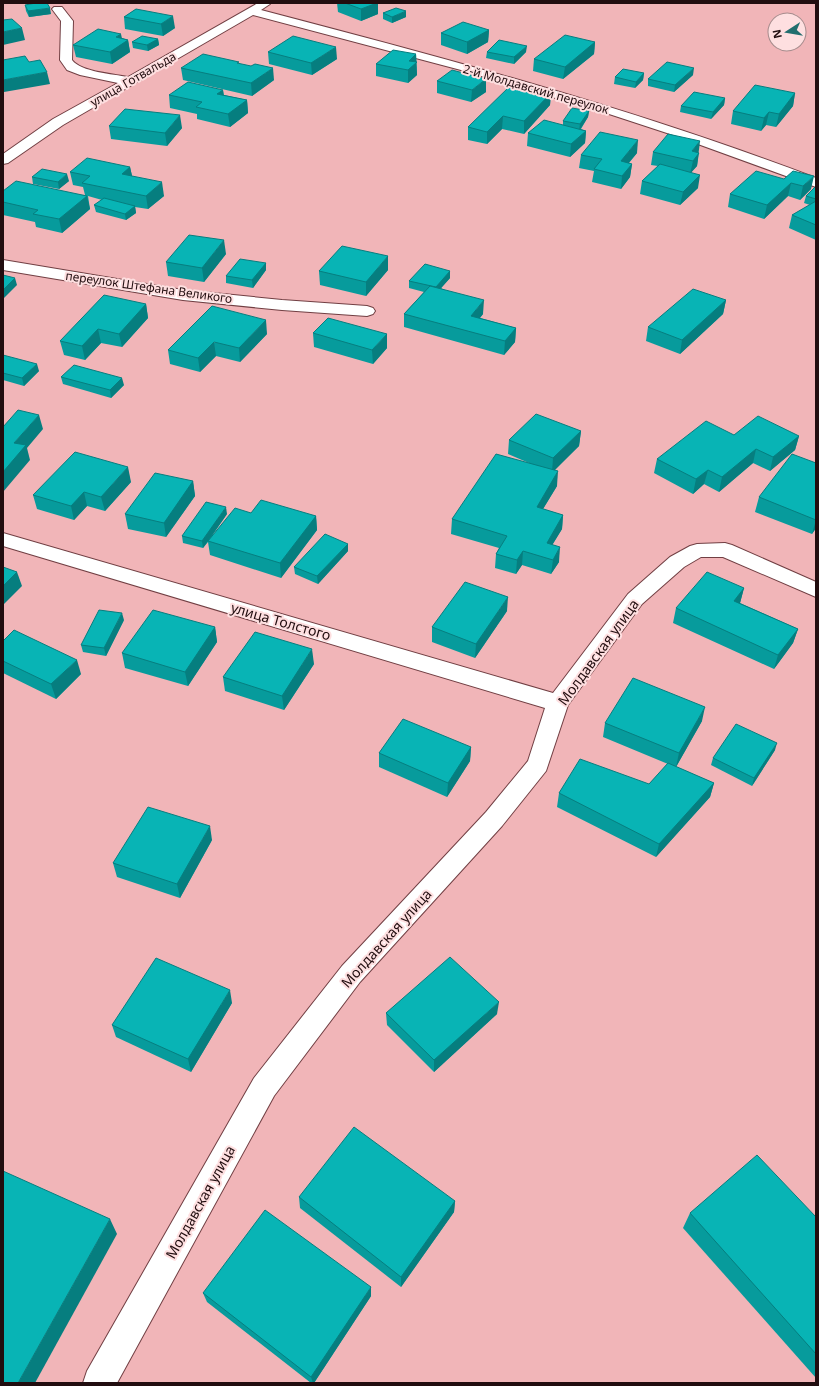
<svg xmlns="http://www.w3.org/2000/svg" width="819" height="1386" font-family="'Noto Sans',sans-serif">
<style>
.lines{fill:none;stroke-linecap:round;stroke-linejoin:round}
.minor-casing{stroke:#713f43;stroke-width:2}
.minor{fill:#fff;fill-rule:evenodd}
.wall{fill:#079b9c}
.shaded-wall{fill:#067e7f}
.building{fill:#08b4b5;stroke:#067e7f}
.labels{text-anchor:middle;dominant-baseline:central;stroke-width:4;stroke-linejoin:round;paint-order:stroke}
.far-street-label{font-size:12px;fill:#210d0f;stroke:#fedfe0}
.street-label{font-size:14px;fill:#210d0f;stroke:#fedfe0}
</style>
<rect width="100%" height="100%" fill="#f1b5b8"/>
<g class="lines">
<defs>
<g id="minor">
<path d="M258,3L270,4L261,10C449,59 635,109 816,178V187L673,135L603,112L461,70L253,15L63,125L8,163L3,164V154L53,119L118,83L80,75L67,70L60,60L61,21L52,9L54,7H62L73,21L72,60C81,72 113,74 128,77Z"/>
<polygon points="3,260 183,290 282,300 367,306 373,308 375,311 373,314 367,316 282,310 183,300 3,270"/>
<polygon points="3,533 553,693 628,594 670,557 690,546 697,544 725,543 732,545 816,582 816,597 723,557 701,557 684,567 642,604 568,705 546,771 502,826 360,982 274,1096 117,1383 83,1383 87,1371 254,1078 342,966 486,812 528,761 545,708 3,546"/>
</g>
</defs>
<use href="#minor" class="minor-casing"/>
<use href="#minor" class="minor"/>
</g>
<g class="wall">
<polygon points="337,3 378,3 378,14 361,21 338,12"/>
<polygon points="25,5 51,14 29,17 26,11"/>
<polygon points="136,9 175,28 163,36 125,29 124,17"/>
<polygon points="383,13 406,17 392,23 383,19"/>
<polygon points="489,30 488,42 467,54 441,45 441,33"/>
<polygon points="122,38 128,40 130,52 112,64 76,57 73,45"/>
<polygon points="158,39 159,45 148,51 133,48 132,42"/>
<polygon points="595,42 594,54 563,79 533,71 534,59"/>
<polygon points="268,52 337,59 312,75 269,64"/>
<polygon points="487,52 526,52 514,64 486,58"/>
<polygon points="416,54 417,75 408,83 376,76 376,64"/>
<polygon points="239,64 274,80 252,96 183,80 181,68"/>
<polygon points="644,73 643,80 635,88 614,84 615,77"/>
<polygon points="693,75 674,92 648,86 648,79"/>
<polygon points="437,81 486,92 471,102 437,93"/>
<polygon points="223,90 224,95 247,100 248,113 230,127 197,119 197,114 170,108 169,95"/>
<polygon points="551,93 550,105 524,134 502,129 487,144 468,140 468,127"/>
<polygon points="795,93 793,106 776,127 766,125 761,131 731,124 733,111"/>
<polygon points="725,98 724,105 711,119 680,112 681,106"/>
<polygon points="589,111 588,117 581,129 586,131 585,143 570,157 527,146 528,133 563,125 563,121"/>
<polygon points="109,126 182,128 167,146 111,139"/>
<polygon points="653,152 699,153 697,166 691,172 698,188 680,205 640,194 642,181 658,166 651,165"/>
<polygon points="637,153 629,163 632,164 630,177 621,189 592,182 594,171 579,168 581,155"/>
<polygon points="130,167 132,176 164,196 148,209 135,207 136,213 126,220 96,212 94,205 102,200 88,196 90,209 62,233 36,227 35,222 3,215 3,191 85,195 83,187 73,185 70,172"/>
<polygon points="32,177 69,181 59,189 33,184"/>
<polygon points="784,179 811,189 800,200 788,196 764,219 728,207 730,194"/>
<polygon points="816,186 816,240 789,228 792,215 810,205 804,203 806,196"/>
<polygon points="226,254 204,282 168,276 166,262"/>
<polygon points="266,263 266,270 253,288 226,283 226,276"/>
<polygon points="388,270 366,296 320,285 319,271"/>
<polygon points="450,271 450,278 441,288 483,314 480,318 516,328 515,342 504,355 404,327 404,314 424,292 409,288 409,281"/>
<polygon points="726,300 723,314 680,354 646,341 648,327"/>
<polygon points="146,304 148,318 122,347 101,343 85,360 64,355 60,341"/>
<polygon points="313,333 387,348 373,364 314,347"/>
<polygon points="267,334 240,362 216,356 200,372 170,364 168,350"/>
<polygon points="3,355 39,371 24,386 3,380"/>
<polygon points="61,377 124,385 111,398 63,384"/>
<polygon points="581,431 579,446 554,470 557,486 543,509 563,515 562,529 552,545 559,562 551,574 522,565 516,574 495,568 496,554 499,548 451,534 452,519 529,463 508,454 509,440"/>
<polygon points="734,435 799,436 795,450 770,471 753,463 719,492 704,484 693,494 654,473 657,459"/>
<polygon points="816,463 816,528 812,534 755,512 759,497"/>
<polygon points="193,481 195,496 166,537 128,529 125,514"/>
<polygon points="131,482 105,511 87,506 74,520 37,509 33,495"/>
<polygon points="251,513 316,516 317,530 281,578 210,555 208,542 203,548 183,543 182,536 227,514 212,536"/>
<polygon points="348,544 348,551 318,584 295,574 294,567"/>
<polygon points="744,588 740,603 798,629 793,643 774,669 673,623 676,608"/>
<polygon points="507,611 475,658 432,642 432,627"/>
<polygon points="124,620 106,656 83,652 81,645"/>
<polygon points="215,627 217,642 188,686 125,668 122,653"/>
<polygon points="3,641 81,674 56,699 3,673"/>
<polygon points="314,664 284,710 225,691 223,677"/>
<polygon points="702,721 676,767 714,783 710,797 656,857 557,807 559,793 649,784 668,764 603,737 605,723"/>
<polygon points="471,747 470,761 447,797 379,767 379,753"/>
<polygon points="775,750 752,786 711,765 713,758"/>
<polygon points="212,840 180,898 117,877 113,863"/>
<polygon points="232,1003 191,1072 116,1037 112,1025"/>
<polygon points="386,1013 497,1014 434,1072 387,1025"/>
<polygon points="299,1197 455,1201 454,1212 401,1287 300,1208"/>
<polygon points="690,1213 816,1217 816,1378 683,1228"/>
<polygon points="203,1293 371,1296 314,1383 311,1383 207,1302"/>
</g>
<g class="shaded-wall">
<polygon points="377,3 378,3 378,14 361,21 361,9"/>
<polygon points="50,8 51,14 29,17 28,11"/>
<polygon points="406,11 406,17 392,23 392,17"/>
<polygon points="173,16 175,28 163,36 161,24"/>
<polygon points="22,28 25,40 3,45 3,32"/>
<polygon points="489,30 488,42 467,54 467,42"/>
<polygon points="121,34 123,43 128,40 130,52 112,64 110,52 116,37"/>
<polygon points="158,39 159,45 148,51 147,45"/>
<polygon points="595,42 594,54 563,79 565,67"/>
<polygon points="527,46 526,52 514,64 514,57"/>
<polygon points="336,47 337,59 312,75 311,63"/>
<polygon points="416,54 417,75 408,83 408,70 409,61"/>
<polygon points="273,68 274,80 252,96 251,83"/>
<polygon points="694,68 693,75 674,92 675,85"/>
<polygon points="47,72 50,84 4,92 3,89 3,80"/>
<polygon points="644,73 643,80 635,88 636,82"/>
<polygon points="486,79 486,92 471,102 472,90"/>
<polygon points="223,90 224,102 217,94"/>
<polygon points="551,93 550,105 524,134 524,121"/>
<polygon points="795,93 793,106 776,127 779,114"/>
<polygon points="725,98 724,105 711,119 713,112"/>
<polygon points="247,100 248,113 230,127 228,114"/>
<polygon points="589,111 588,117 579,131 580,124"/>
<polygon points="769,112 766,125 761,131 764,118"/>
<polygon points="180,115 182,128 167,146 165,133"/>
<polygon points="503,116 502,129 487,144 487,132"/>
<polygon points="586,131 585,143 570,157 571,144"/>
<polygon points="638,140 637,153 619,174 621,161"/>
<polygon points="700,141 697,166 690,174 693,161 692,151"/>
<polygon points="632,164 630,177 621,189 622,176"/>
<polygon points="130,167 133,180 122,174"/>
<polygon points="67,174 69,181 59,189 58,182"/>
<polygon points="700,175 698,188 680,205 683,192"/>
<polygon points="814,176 811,189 800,200 803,186"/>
<polygon points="162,182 164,196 148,209 146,196"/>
<polygon points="791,183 788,196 764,219 767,205"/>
<polygon points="87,196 90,209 62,233 59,219"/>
<polygon points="135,206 136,213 126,220 125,214"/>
<polygon points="224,240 226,254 204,282 202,268"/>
<polygon points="388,256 388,270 366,296 366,282"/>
<polygon points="266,263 266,270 253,288 252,280"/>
<polygon points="450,271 450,278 435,295 435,288"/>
<polygon points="15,278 17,285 3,299 3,290"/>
<polygon points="484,300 483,314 470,330 471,316"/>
<polygon points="726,300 723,314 680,354 682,340"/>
<polygon points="146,304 148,318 122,347 119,334"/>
<polygon points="266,320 267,334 240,362 239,348"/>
<polygon points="516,328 515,342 504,355 505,341"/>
<polygon points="98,329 101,343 85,360 82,346"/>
<polygon points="387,334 387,348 373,364 372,350"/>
<polygon points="214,342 216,356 200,372 198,358"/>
<polygon points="37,364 39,371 24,386 22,378"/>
<polygon points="122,378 124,385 111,398 110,390"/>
<polygon points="39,415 43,429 27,448 30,460 3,492 3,472 14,443"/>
<polygon points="581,431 579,446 552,473 553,458"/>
<polygon points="799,436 795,450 770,471 773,457"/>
<polygon points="756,449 753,463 719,492 722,477"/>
<polygon points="128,467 131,482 105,511 101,497"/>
<polygon points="708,470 704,484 693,494 696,479"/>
<polygon points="558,471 557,486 535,522 537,507"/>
<polygon points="193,481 195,496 166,537 164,523"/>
<polygon points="84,492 87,506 74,520 71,506"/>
<polygon points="226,507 227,514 203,548 202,541"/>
<polygon points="563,515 562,529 545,557 547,543"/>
<polygon points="316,516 317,530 281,578 280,563"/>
<polygon points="816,520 816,528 812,534"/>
<polygon points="348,544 348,551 318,584 317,576"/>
<polygon points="560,547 559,562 551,574 553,560"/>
<polygon points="523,551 522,565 516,574 517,560"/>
<polygon points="17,572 22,586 3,605 3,586"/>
<polygon points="744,588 740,603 730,615 734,601"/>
<polygon points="508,597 507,611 475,658 476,644"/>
<polygon points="122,613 124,620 106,656 104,648"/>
<polygon points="215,627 217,642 188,686 185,672"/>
<polygon points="798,629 793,643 774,669 778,655"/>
<polygon points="312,649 314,664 284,710 282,696"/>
<polygon points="77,660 81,674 56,699 51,684"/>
<polygon points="705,707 702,721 676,767 679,753"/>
<polygon points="777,743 775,750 752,786 754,778"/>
<polygon points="471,747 470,761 447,797 448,783"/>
<polygon points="714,783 710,797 656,857 659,844"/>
<polygon points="210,826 212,840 180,898 177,884"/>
<polygon points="230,990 232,1003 191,1072 188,1059"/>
<polygon points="499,1002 497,1014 434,1072 434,1060"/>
<polygon points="455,1201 454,1212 401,1287 401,1277"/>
<polygon points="110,1219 117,1234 35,1383 18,1383"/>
<polygon points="371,1287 371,1296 314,1383 313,1383 311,1377"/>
</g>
<g class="building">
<polygon points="36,3 47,3 50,8 28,11 25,5"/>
<polygon points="345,3 377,3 361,9"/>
<polygon points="396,8 406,11 392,17 383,13"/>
<polygon points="136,9 173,16 161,24 124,17"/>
<polygon points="12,19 22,28 3,32 3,20"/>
<polygon points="463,22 489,30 467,42 441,33"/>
<polygon points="98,29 121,34 116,37 128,40 110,52 73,45"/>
<polygon points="565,35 595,42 565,67 534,59"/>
<polygon points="142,36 158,39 147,45 132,42"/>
<polygon points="293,36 336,47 311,63 268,52"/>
<polygon points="499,40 527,46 514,57 487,52"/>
<polygon points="393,50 416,54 409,61 417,62 408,70 376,64"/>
<polygon points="203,54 239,62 237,63 251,66 255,64 273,68 251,83 181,68"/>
<polygon points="25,56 29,62 40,60 47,72 3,80 3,60"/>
<polygon points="667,62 694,68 675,85 648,79"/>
<polygon points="623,69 644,73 636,82 615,77"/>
<polygon points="452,70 486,79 472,90 437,81"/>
<polygon points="188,82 223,90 217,94 247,100 228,114 196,107 202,102 169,95"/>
<polygon points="511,85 551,93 524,121 503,116 487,132 468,127"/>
<polygon points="755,85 795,93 779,114 769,112 764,118 733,111"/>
<polygon points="694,92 725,98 713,112 681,106"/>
<polygon points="572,108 589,111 580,124 563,121"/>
<polygon points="125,109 180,115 165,133 109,126"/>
<polygon points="544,120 586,131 571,144 528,133"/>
<polygon points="600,132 638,140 621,161 632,164 622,176 594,169 602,159 581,155"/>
<polygon points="668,134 700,141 692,151 699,153 693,161 653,152"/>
<polygon points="87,158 130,167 122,174 162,182 146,196 82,183 90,176 70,172"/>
<polygon points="660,164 700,175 683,192 642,181"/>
<polygon points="42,169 67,174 58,182 32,177"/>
<polygon points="756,171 784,179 793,171 814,176 803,186 791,183 767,205 730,194"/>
<polygon points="16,181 87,196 59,219 33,214 38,210 3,202 3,191"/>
<polygon points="816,186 816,199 806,196"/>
<polygon points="104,198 135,206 125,214 94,205"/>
<polygon points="816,201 816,225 792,215"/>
<polygon points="189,235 224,240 202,268 166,262"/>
<polygon points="342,246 388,256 366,282 319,271"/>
<polygon points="240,259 266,263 252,280 226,276"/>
<polygon points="425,264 450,271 436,287 409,281"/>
<polygon points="3,275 15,278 3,290"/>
<polygon points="430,286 484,300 471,316 516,328 505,341 404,314"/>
<polygon points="693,289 726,300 682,340 648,327"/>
<polygon points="104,295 146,304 119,334 98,329 82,346 60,341"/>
<polygon points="212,306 266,320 239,348 214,342 198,358 168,350"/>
<polygon points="328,318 387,334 372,350 313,333"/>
<polygon points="3,355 37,364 22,378 3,373"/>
<polygon points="74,365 122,378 110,390 61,377"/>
<polygon points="18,410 39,415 14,443 26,445 3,472 3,427"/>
<polygon points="536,414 581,431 553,458 509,440"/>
<polygon points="758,416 799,436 773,457 756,449 722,477 708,470 696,479 657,459 706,421 734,435"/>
<polygon points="75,452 128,467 101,497 84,492 71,506 33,495"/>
<polygon points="496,454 558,471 537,507 563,515 547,543 560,547 553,560 523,551 517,560 496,554 507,536 452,519"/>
<polygon points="792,454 816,463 816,520 759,497"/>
<polygon points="155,473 193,481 164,523 125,514"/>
<polygon points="261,500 316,516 280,563 208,541 235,508 251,513"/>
<polygon points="206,502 226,507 202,541 182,536"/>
<polygon points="325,534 348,544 317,576 294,567"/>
<polygon points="3,567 17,572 3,586"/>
<polygon points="707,572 744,588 734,601 798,629 778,655 676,608"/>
<polygon points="465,582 508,597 476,644 432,627"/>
<polygon points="99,610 122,613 104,648 81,645"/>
<polygon points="153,610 215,627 185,672 122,653"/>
<polygon points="14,630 77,660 51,684 3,661 3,641"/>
<polygon points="255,632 312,649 282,696 223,677"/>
<polygon points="633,678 705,707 679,753 605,723"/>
<polygon points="403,719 471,747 448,783 379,753"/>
<polygon points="736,724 777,743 754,778 713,758"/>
<polygon points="580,759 649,784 668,763 714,783 659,844 559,793"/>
<polygon points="148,807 210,826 177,884 113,863"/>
<polygon points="450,957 499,1002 434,1060 386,1013"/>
<polygon points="156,958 230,990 188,1059 112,1025"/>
<polygon points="354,1127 455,1201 401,1277 299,1197"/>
<polygon points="757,1155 816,1217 816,1354 690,1213"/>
<polygon points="3,1171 110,1219 18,1383 3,1383"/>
<polygon points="265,1210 371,1287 311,1377 203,1293"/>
</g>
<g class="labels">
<g class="far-street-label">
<text transform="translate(133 79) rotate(-30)">улица Готвальда</text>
<text transform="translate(536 89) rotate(16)">2-й Молдавский переулок</text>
<text transform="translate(149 287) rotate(8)">переулок Штефана Великого</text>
</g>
<g class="street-label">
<text transform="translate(281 621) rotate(16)">улица Толстого</text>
<text transform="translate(598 652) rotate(-54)">Молдавская улица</text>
<text transform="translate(386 938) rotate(-48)">Молдавская улица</text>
<text transform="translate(200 1202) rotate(-61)">Молдавская улица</text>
</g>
</g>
<rect width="819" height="1386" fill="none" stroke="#210d0f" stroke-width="8"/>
<g transform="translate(787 32) rotate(258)"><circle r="19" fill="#fedfe0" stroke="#a68b8c"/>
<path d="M0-3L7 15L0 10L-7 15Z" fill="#226e6e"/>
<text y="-6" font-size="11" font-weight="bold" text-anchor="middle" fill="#210d0f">N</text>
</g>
</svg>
